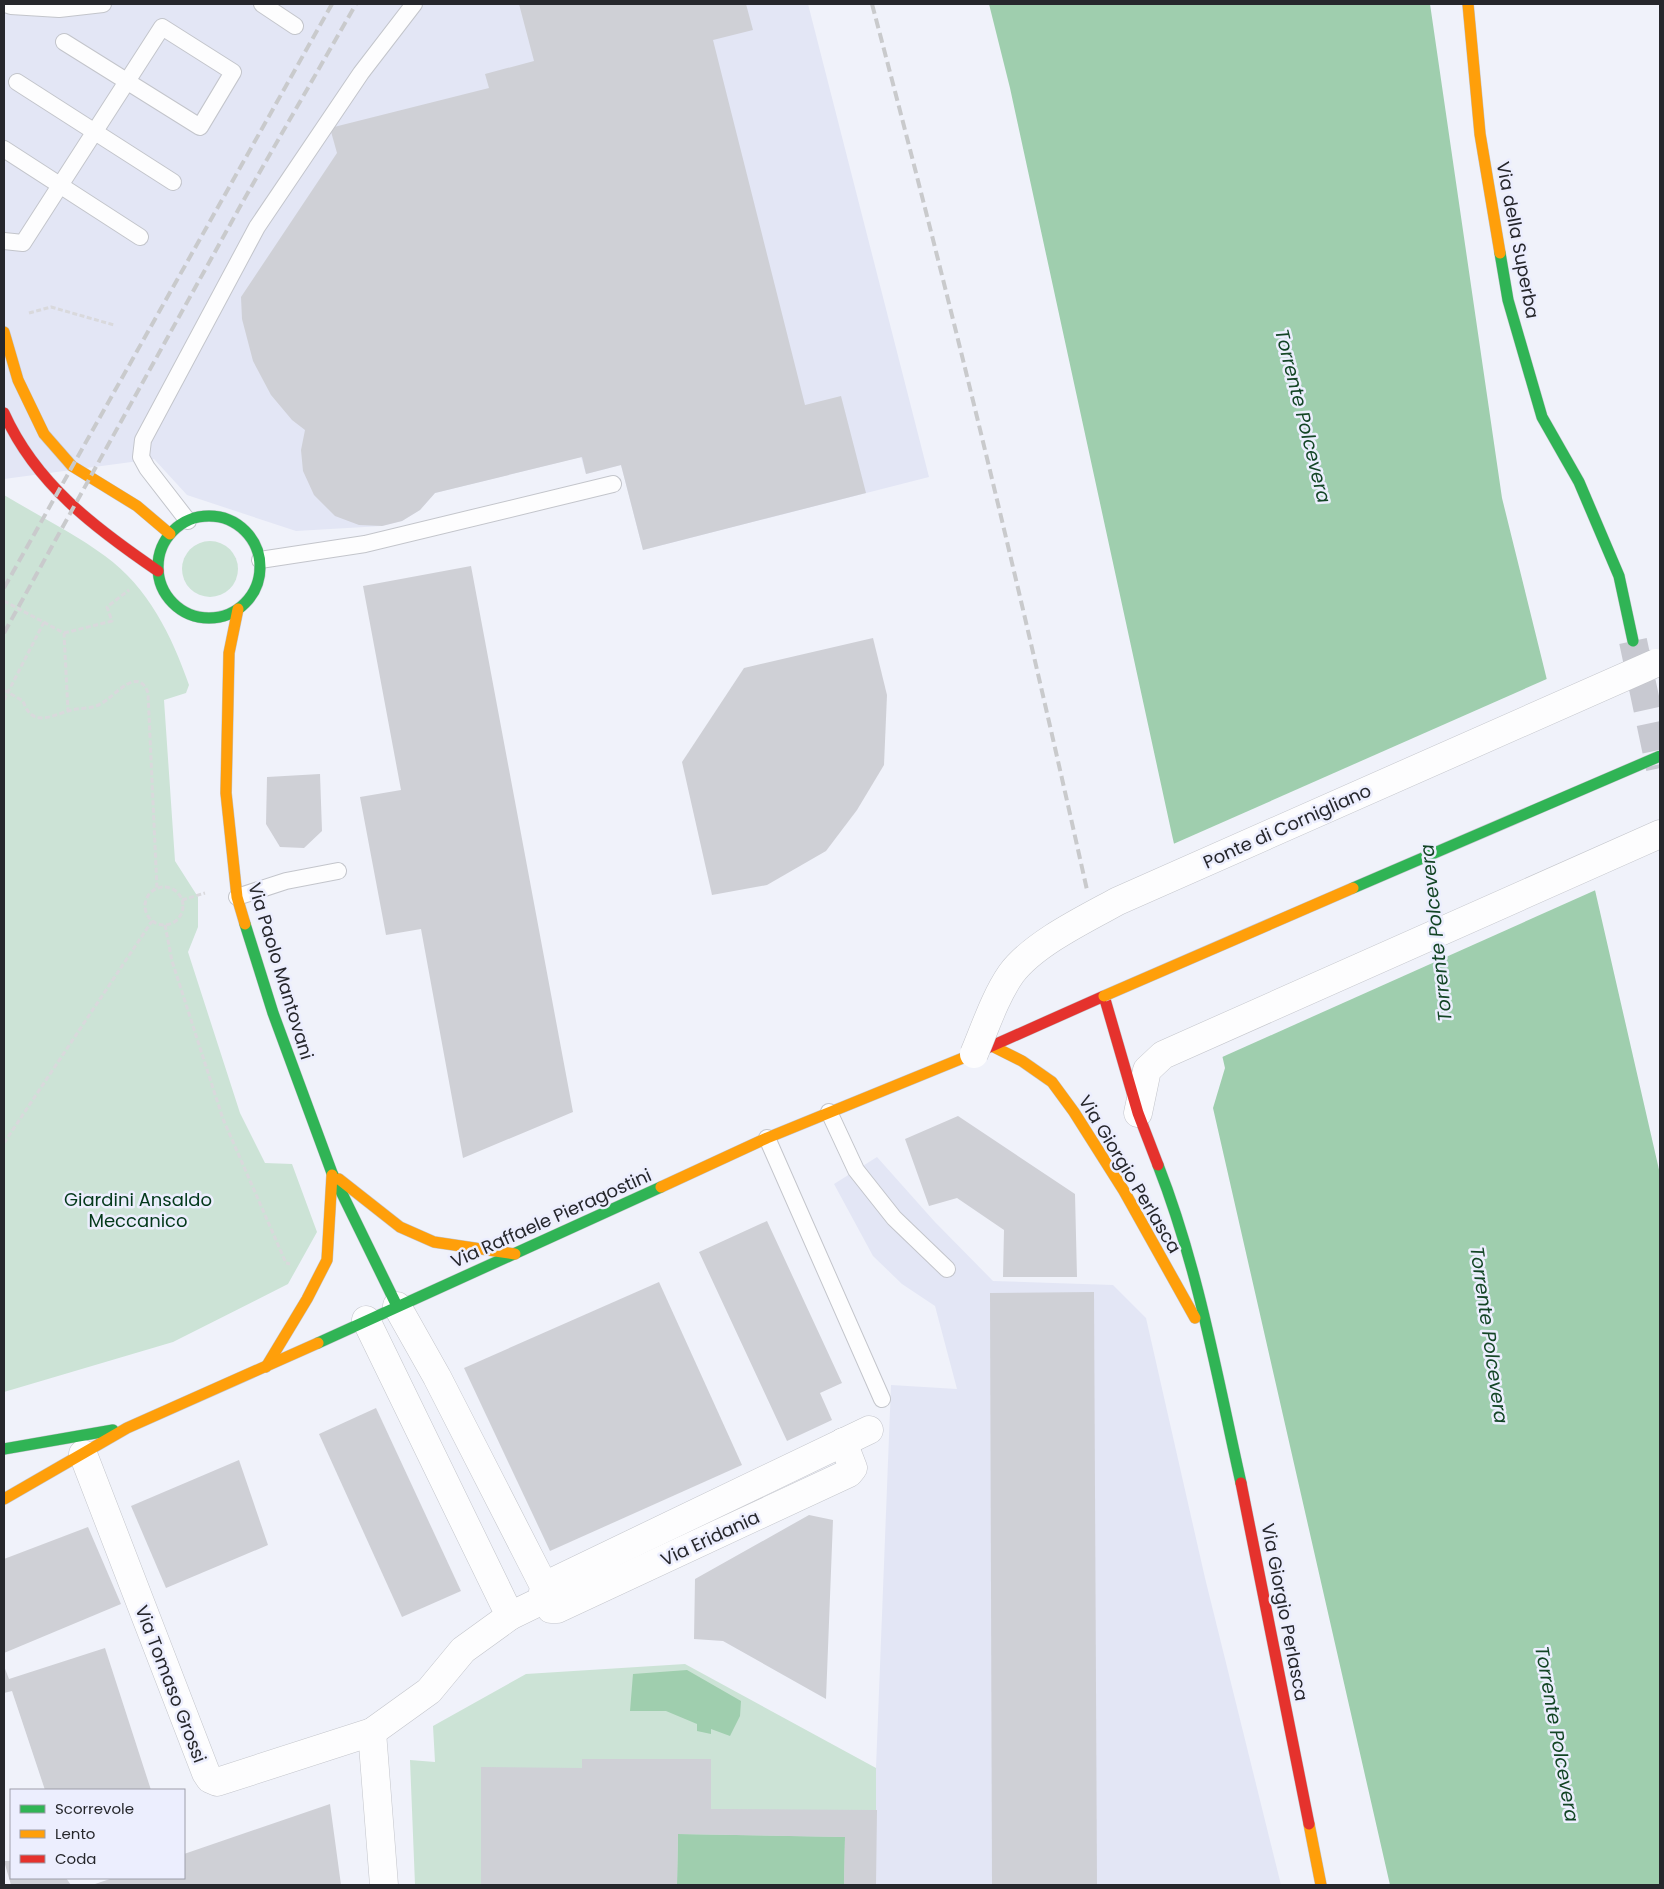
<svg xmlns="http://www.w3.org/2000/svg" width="1664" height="1889" font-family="Poppins,sans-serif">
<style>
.built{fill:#e3e6f5}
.green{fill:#cce3d6}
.water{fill:#9fceae}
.pier{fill:#f0f2fa}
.building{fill:#cfd0d6}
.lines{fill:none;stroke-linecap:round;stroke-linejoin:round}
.primary-tunnel{stroke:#c8c9d1;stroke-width:28;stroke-dasharray:28 14;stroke-linecap:butt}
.lane-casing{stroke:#c3c5cb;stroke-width:18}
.street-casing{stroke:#c3c5cb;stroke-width:29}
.fast-casing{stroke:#c3c5cb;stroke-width:12}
.slow-casing{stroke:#c3c5cb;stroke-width:12}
.jam-casing{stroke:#c3c5cb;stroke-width:12}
.path{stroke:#d9d9dc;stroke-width:3;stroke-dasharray:5 2.5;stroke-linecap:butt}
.lane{stroke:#fdfdfe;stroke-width:16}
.street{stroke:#fdfdfe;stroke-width:28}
.fast{stroke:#30b455;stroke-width:11}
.slow{stroke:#ff9f0a;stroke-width:11}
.jam{stroke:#e5322d;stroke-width:11}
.rail{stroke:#c9cacc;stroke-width:4;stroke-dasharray:10 5;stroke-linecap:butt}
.street-bridge-casing{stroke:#c3c5cb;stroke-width:29;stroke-linecap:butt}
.fast-bridge-casing{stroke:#c2c3ca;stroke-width:12;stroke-linecap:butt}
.slow-bridge-casing{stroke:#c2c3ca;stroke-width:12;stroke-linecap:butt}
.street-bridge{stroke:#fdfdfe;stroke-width:28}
.fast-bridge{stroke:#30b455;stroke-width:11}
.slow-bridge{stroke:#ff9f0a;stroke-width:11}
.labels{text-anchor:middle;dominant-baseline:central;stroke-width:5;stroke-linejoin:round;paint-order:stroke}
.street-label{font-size:18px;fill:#26272c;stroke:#eceefe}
.park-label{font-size:18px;fill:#04391b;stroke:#eceefe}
.water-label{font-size:19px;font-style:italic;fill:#134525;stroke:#eceefe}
</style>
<rect width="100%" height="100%" fill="#f0f2fa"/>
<g class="built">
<polygon points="4,4 808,4 929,477 643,550 621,465 586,474 581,457 435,493 420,510 402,521 382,526 296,531 187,495 154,459 4,479"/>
<polygon points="877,1157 934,1221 993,1281 1113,1285 1146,1318 1205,1578 1281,1885 876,1885 876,1768 891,1385 957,1389 935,1306 902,1284 873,1256 834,1184"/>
</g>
<g class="green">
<path d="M4,495C37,515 74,533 105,556C148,587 172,636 189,685L186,693L164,700L175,861L198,897V927L188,952L240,1113L265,1163L292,1164L317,1232L288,1284L173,1342L4,1392Z"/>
<circle cx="210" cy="569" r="28"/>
<polygon points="685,1664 876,1768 876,1885 415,1885 410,1760 435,1762 433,1726 526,1674"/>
</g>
<g class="water">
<polygon points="989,4 1430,4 1502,498 1546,676 1660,1174 1660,1885 1390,1885 1213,1108 1225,1068 1172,835 1010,88"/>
<polygon points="687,1670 741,1701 740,1716 730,1736 711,1729 711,1734 697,1731 697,1724 666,1711 630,1711 633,1674"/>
<polygon points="678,1834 845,1837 844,1885 677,1885"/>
</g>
<polygon class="pier" points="1549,678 1598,889 1220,1058 1171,845"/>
<g class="building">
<polygon points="519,4 746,4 753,30 713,40 805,405 841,396 866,493 643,550 621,465 586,474 582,457 435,493 420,510 402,521 382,526 359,525 335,516 314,495 303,471 301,450 305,430 292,420 271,395 253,361 242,319 241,297 337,153 330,128 489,88 485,74 534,61"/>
<polygon points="471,566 573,1112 463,1158 421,929 386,935 360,797 401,790 363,586"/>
<polygon points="873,638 887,695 884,765 857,810 826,851 767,885 712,895 682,762 744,668"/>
<polygon points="320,774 322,831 304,848 280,847 266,824 267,777"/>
<polygon points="958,1116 1075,1194 1077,1277 1003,1277 1004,1230 957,1198 929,1206 905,1139"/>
<polygon points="767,1221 842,1383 820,1393 832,1420 787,1441 699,1252"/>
<polygon points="659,1282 742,1465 550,1551 464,1368"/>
<polygon points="1094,1292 1097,1885 992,1885 990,1293"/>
<polygon points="376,1408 461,1591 402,1617 319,1434"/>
<polygon points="239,1460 268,1545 166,1588 131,1506"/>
<polygon points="809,1515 833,1520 826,1699 723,1641 694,1639 695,1579"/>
<polygon points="88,1527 121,1604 4,1653 4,1559"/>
<polygon points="105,1648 151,1790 45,1790 12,1691 4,1693 4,1666 9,1679"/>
<polygon points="582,1759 711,1759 711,1809 877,1810 876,1885 844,1885 845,1837 678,1834 677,1885 481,1885 481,1767 582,1768"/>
<polygon points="330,1804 341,1885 92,1885 113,1878 184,1878 184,1854"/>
<polygon points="4,1861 11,1861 11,1878 66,1878 71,1885 11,1885"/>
</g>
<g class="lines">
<polyline class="primary-tunnel" points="1633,641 1660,768"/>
<defs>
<g id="lane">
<polyline points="5,4 11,6 59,9 103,4"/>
<polyline points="262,4 295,26"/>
<polyline points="17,82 173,182"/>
<polyline points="4,149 140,237"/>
<path d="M4,241L23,243C69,171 116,99 162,27L233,72L200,127L64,42"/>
<polyline points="188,521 147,468 141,457 143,440 257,227 361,73 414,4"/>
<polyline points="260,560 365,544 613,484"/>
<polyline points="237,897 286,881 338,871"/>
<polyline points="829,1112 856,1170 894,1218 947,1269"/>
<polyline points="767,1138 882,1399"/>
</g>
<g id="street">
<polyline points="1138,1113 1147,1070 1163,1055 1660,834"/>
<polyline points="397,1306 437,1377 544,1586 543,1592 551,1609 557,1609 849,1473 853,1468 843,1442"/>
<polyline points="366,1320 510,1616"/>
<polyline points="83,1454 206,1773 210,1779 217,1782 372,1732 429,1691 463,1650 510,1616 545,1599"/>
<polyline points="544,1586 869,1430"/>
<polyline points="372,1732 384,1885"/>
</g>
<g id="fast">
<polyline points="1500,253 1508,300 1542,417 1579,482 1619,576 1633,641"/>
<circle cx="209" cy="567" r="51"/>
<polyline points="245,924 273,1013 332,1173 397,1306"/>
<path d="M1158,1165C1198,1267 1217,1376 1241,1483"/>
<polyline points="318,1343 661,1187"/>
<polyline points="4,1449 113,1430"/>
</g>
<g id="slow">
<polyline points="1468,4 1480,134 1500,253"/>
<polyline points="4,332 18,380 44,434 72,466 137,506 170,534"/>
<polyline points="238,609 229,653 226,793 237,897 245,924"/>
<polyline points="992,1046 1022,1061 1052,1082 1074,1112 1124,1191 1195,1318"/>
<polyline points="339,1179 400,1227 434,1242 515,1254"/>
<polyline points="661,1187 767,1138 985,1049"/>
<polyline points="266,1367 307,1299 327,1260 332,1175"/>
<polyline points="4,1499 127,1428 318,1343"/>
<polyline points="1309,1824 1321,1885"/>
</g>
<g id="jam">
<path d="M4,413C36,484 95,528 158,571"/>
<polyline points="985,1049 1104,996 1138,1113 1158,1165"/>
<polyline points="1241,1483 1309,1824"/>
</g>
</defs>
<use href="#lane" class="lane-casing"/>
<use href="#street" class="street-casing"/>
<use href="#fast" class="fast-casing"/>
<use href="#slow" class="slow-casing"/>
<use href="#jam" class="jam-casing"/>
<g class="path">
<polyline points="29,313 51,307 114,325"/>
<polyline points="4,601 64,633 68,711"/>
<polyline points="64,633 112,621 107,607 129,590"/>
<path d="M4,690L23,701C32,727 49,717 68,711C79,707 92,710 102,703C115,696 138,665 148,693L157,889"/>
<polyline points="4,700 44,622"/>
<circle cx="164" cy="906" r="19"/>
<polyline points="182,900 205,893"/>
<polyline points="165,925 172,961 223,1119 286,1263 290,1264"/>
<polyline points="4,1143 152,921"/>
</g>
<use href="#lane" class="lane"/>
<use href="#street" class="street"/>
<use href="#fast" class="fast"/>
<use href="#slow" class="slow"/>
<use href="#jam" class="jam"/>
<g class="rail">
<path d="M872,4C950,298 1021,593 1087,890"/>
<polyline points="4,588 332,4"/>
<polyline points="4,633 242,203 356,4"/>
</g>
<defs>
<path id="street-bridge" d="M974,1054C985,1028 995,997 1011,974C1033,944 1085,919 1118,901L1656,663"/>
<polyline id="fast-bridge" points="1353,888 1660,756"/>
<polyline id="slow-bridge" points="1104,996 1353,888"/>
</defs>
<use href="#street-bridge" class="street-bridge-casing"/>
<use href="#fast-bridge" class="fast-bridge-casing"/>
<use href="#slow-bridge" class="slow-bridge-casing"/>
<use href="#street-bridge" class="street-bridge"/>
<use href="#fast-bridge" class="fast-bridge"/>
<use href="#slow-bridge" class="slow-bridge"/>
</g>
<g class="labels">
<g class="street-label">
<text transform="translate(1518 240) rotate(79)">Via della Superba</text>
<text transform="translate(1287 826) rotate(-24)">Ponte di Cornigliano</text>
<text transform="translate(281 971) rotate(73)">Via Paolo Mantovani</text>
<text transform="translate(1130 1174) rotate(59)">Via Giorgio Perlasca</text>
<text transform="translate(551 1218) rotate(-24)">Via Raffaele Pieragostini</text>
<text transform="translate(710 1538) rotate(-25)">Via Eridania</text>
<text transform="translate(1285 1612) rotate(79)">Via Giorgio Perlasca</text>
<text transform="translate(171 1684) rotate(69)">Via Tomaso Grossi</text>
</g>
<g class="park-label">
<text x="138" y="1199">Giardini Ansaldo<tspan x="138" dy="21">Meccanico</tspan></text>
</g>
<g class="water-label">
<text transform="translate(1303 416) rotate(76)">Torrente Polcevera</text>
<text transform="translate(1436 933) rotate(-96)">Torrente Polcevera</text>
<text transform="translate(1489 1335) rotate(82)">Torrente Polcevera</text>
<text transform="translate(1557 1734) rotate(80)">Torrente Polcevera</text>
</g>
</g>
<rect width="1664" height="1889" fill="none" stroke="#26272c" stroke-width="10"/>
<rect x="10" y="1789" width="175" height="90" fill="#eceefe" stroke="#9d9eaa"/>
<rect x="20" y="1805" width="25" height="8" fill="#30b455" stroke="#9d9eaa"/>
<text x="55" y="1814" font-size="15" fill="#26272c">Scorrevole</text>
<rect x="20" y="1830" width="25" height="8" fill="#ff9f0a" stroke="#9d9eaa"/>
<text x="55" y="1839" font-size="15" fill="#26272c">Lento</text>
<rect x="20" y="1855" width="25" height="8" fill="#e5322d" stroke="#9d9eaa"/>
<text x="55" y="1864" font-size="15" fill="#26272c">Coda</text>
</svg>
